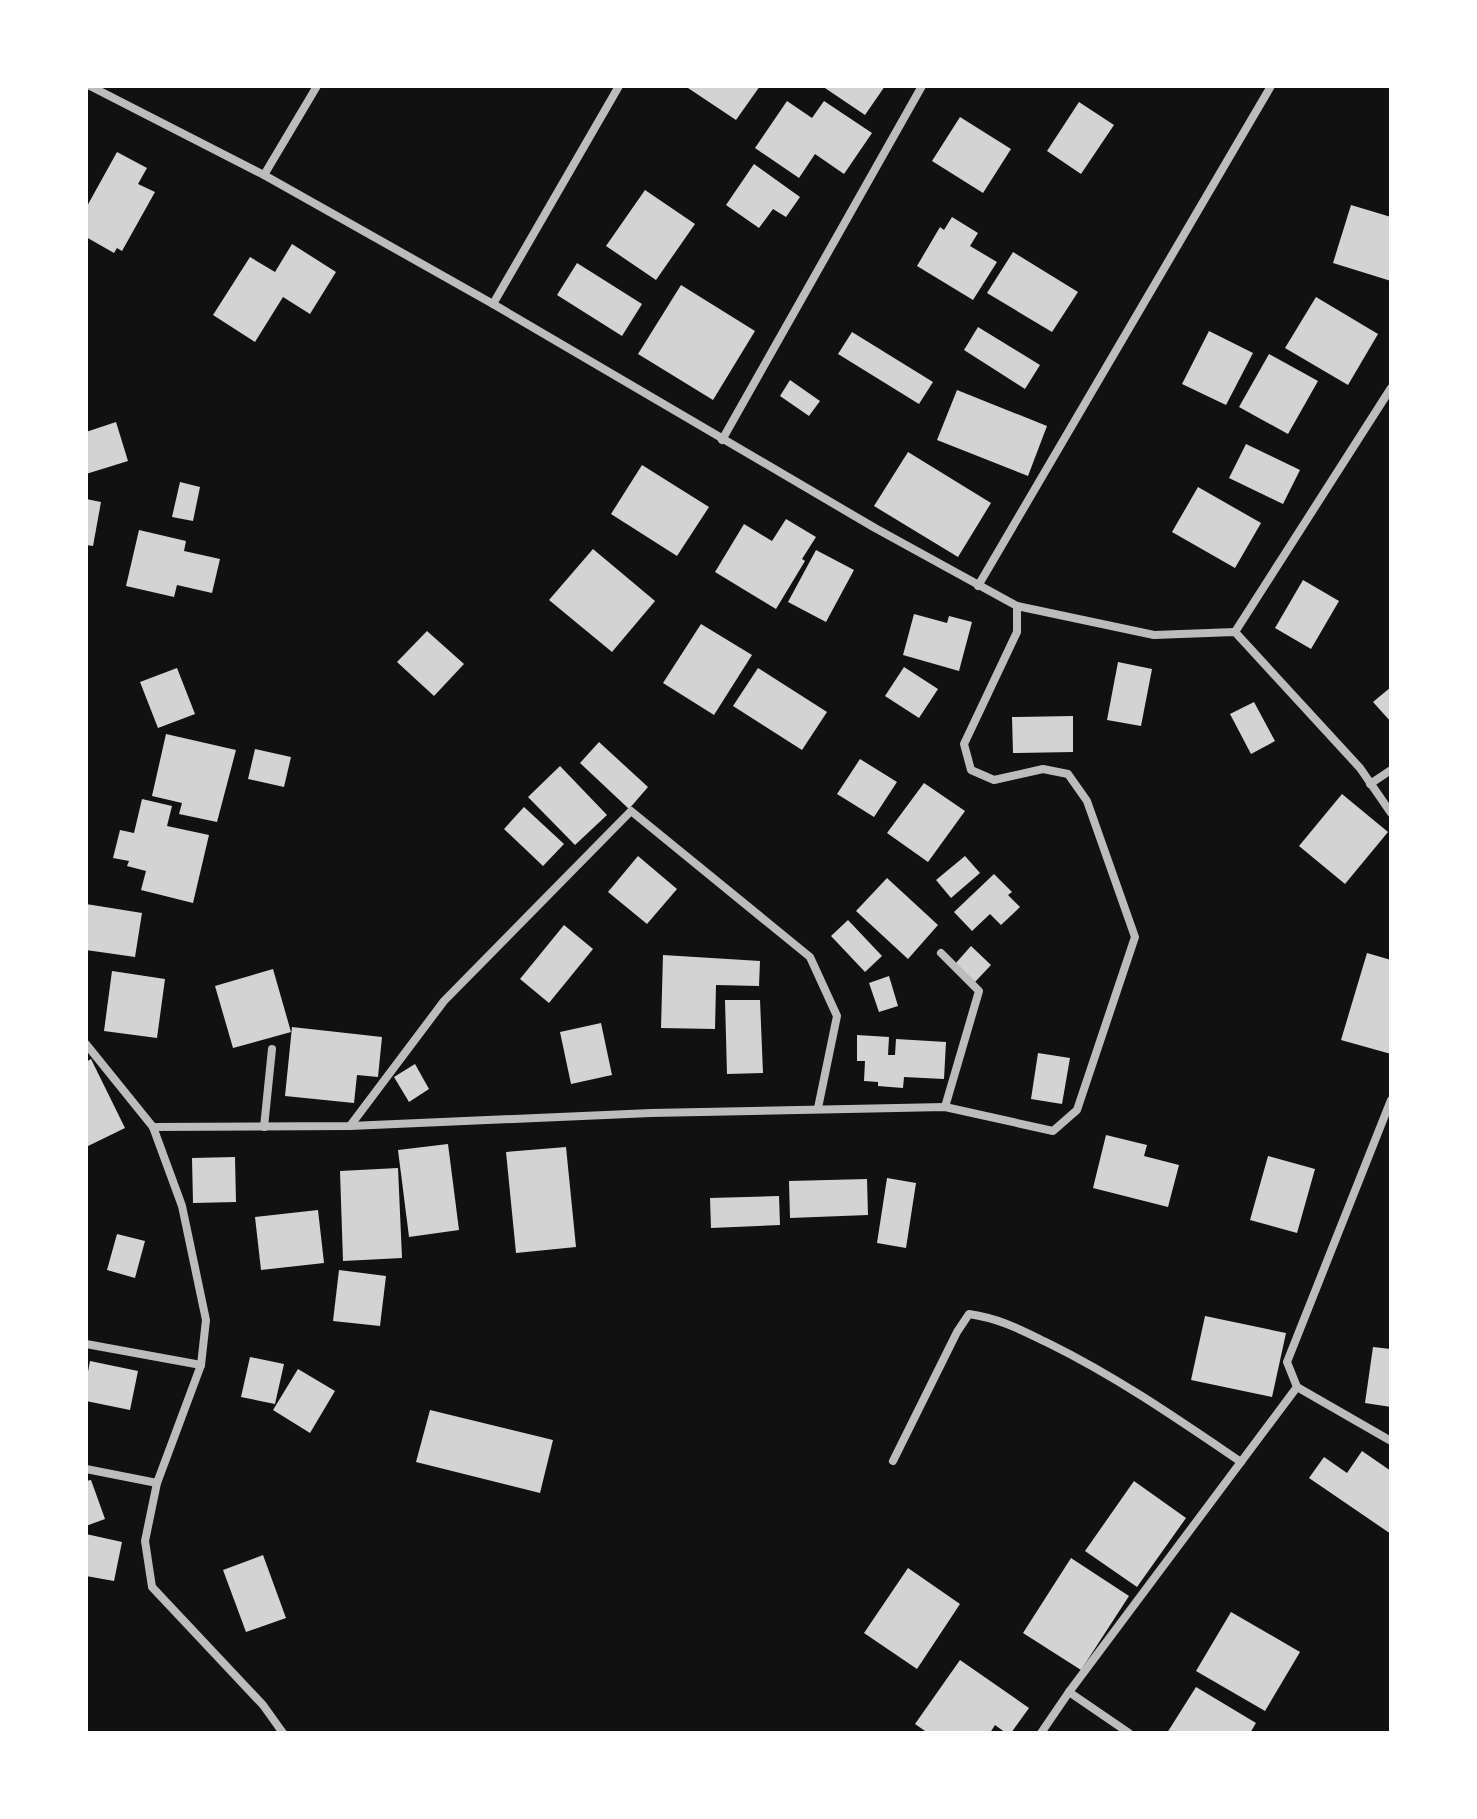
<svg xmlns="http://www.w3.org/2000/svg" width="1477" height="1819" font-family="'Sofia Sans Condensed',sans-serif">
<style>
.building{fill:#d3d3d3}
.lines{fill:none;stroke-linecap:round;stroke-linejoin:round}
.minor{stroke:#bcbcbc;stroke-width:8}
</style>
<rect width="100%" height="100%" fill="#111"/>
<g class="building">
<polygon points="685,86 760,86 736,120"/>
<polygon points="822,86 885,86 865,115"/>
<polygon points="787,101 812,118 824,101 872,133 844,174 815,154 799,178 755,148"/>
<polygon points="1079,102 1114,125 1081,174 1047,151"/>
<polygon points="960,117 1011,149 983,193 932,161"/>
<polygon points="117,152 147,168 138,184 155,192 122,251 117,248 114,253 86,237 86,208"/>
<polygon points="754,164 800,197 786,217 773,209 759,228 726,205"/>
<polygon points="645,190 695,224 656,280 606,246"/>
<polygon points="1351,205 1391,217 1391,281 1333,263"/>
<polygon points="952,217 978,233 970,246 997,262 973,300 917,266 940,227 944,230"/>
<polygon points="292,244 336,272 310,314 283,297 255,342 213,315 250,257 275,272"/>
<polygon points="1013,252 1078,292 1052,332 987,293"/>
<polygon points="577,263 642,304 622,336 557,295"/>
<polygon points="681,285 755,331 713,400 638,354"/>
<polygon points="1316,297 1378,334 1348,385 1285,348"/>
<polygon points="978,327 1040,365 1025,389 964,350"/>
<polygon points="1209,331 1253,353 1226,405 1182,384"/>
<polygon points="852,332 933,382 919,404 838,354"/>
<polygon points="1269,354 1318,381 1288,434 1239,407"/>
<polygon points="790,380 820,401 809,416 780,396"/>
<polygon points="957,390 1047,426 1028,476 937,440"/>
<polygon points="116,422 128,461 86,474 86,432"/>
<polygon points="1246,444 1300,470 1283,504 1229,478"/>
<polygon points="908,452 991,503 958,557 874,506"/>
<polygon points="642,465 709,507 677,556 611,514"/>
<polygon points="180,482 200,487 193,521 172,517"/>
<polygon points="1198,487 1261,523 1235,568 1172,532"/>
<polygon points="86,499 101,502 93,546 86,545"/>
<polygon points="786,519 816,537 802,559 805,561 776,609 715,572 744,524 772,541"/>
<polygon points="139,530 186,541 184,551 220,559 212,593 177,585 174,597 126,586"/>
<polygon points="593,549 655,601 612,652 549,600"/>
<polygon points="816,550 854,570 826,622 788,602"/>
<polygon points="1303,580 1339,601 1311,649 1275,628"/>
<polygon points="914,614 947,623 949,616 972,622 959,671 903,655"/>
<polygon points="701,624 752,655 714,715 663,683"/>
<polygon points="427,631 464,664 434,696 397,662"/>
<polygon points="1118,662 1152,669 1141,726 1107,720"/>
<polygon points="904,667 938,689 919,718 885,696"/>
<polygon points="177,668 195,714 158,728 140,682"/>
<polygon points="758,668 827,712 802,750 733,706"/>
<polygon points="1391,687 1391,722 1373,702"/>
<polygon points="1254,702 1275,741 1251,754 1230,714"/>
<polygon points="1073,716 1073,752 1013,753 1012,717"/>
<polygon points="166,734 236,750 217,822 179,814 182,803 152,796"/>
<polygon points="599,742 648,787 629,809 580,763"/>
<polygon points="255,749 291,757 284,787 248,779"/>
<polygon points="860,759 897,782 874,817 837,794"/>
<polygon points="560,766 607,815 575,845 528,797"/>
<polygon points="924,783 965,811 928,862 887,833"/>
<polygon points="1342,794 1388,832 1345,884 1299,846"/>
<polygon points="142,799 172,806 167,826 209,835 193,903 141,890 146,871 127,866 129,861 113,858 120,830 134,833"/>
<polygon points="524,807 564,844 543,866 504,829"/>
<polygon points="638,856 677,889 647,924 608,892"/>
<polygon points="965,856 980,873 951,898 936,880"/>
<polygon points="994,874 1012,892 1008,895 1020,907 1001,925 990,914 972,931 954,912"/>
<polygon points="887,878 938,925 908,959 856,911"/>
<polygon points="86,904 142,913 135,957 86,950"/>
<polygon points="848,920 882,956 865,972 831,936"/>
<polygon points="564,925 593,949 549,1003 520,979"/>
<polygon points="971,946 991,965 975,982 955,964"/>
<polygon points="1367,953 1391,960 1391,1054 1341,1040"/>
<polygon points="663,955 760,961 759,986 716,985 715,1029 661,1028"/>
<polygon points="273,969 291,1032 233,1048 215,986"/>
<polygon points="112,971 165,979 157,1038 104,1031"/>
<polygon points="889,976 898,1006 879,1012 869,983"/>
<polygon points="725,1000 760,1000 763,1073 727,1074"/>
<polygon points="601,1023 612,1075 571,1084 560,1032"/>
<polygon points="292,1027 382,1037 378,1077 357,1075 354,1103 285,1096"/>
<polygon points="857,1035 889,1037 888,1055 895,1055 896,1039 946,1042 944,1079 904,1077 903,1088 878,1086 878,1082 864,1081 865,1061 857,1061"/>
<polygon points="1038,1053 1070,1058 1062,1104 1031,1099"/>
<polygon points="91,1059 125,1128 86,1147 86,1062"/>
<polygon points="415,1064 429,1089 409,1102 394,1077"/>
<polygon points="1106,1135 1147,1145 1144,1156 1179,1165 1168,1207 1093,1188"/>
<polygon points="448,1144 459,1230 409,1237 398,1150"/>
<polygon points="566,1147 576,1247 516,1253 506,1152"/>
<polygon points="1268,1156 1315,1169 1297,1233 1250,1220"/>
<polygon points="235,1157 236,1202 193,1203 192,1158"/>
<polygon points="398,1168 402,1258 343,1261 340,1171"/>
<polygon points="887,1178 916,1183 906,1248 877,1243"/>
<polygon points="867,1179 868,1215 790,1218 789,1181"/>
<polygon points="779,1196 780,1225 711,1228 710,1198"/>
<polygon points="318,1210 324,1263 261,1270 255,1217"/>
<polygon points="117,1234 145,1241 135,1278 107,1270"/>
<polygon points="339,1270 386,1276 380,1326 333,1321"/>
<polygon points="1205,1316 1286,1333 1272,1397 1191,1380"/>
<polygon points="1373,1347 1391,1349 1391,1407 1365,1403"/>
<polygon points="250,1357 284,1364 275,1404 241,1397"/>
<polygon points="90,1361 138,1371 130,1410 86,1401 86,1382"/>
<polygon points="298,1369 335,1391 310,1433 273,1410"/>
<polygon points="430,1410 553,1440 540,1493 416,1462"/>
<polygon points="1362,1451 1391,1471 1391,1534 1309,1478 1324,1457 1347,1473"/>
<polygon points="91,1480 105,1519 86,1526 86,1481"/>
<polygon points="1134,1481 1186,1518 1137,1587 1085,1551"/>
<polygon points="86,1534 122,1542 114,1581 86,1576"/>
<polygon points="263,1555 286,1618 246,1632 223,1570"/>
<polygon points="1071,1558 1129,1596 1081,1670 1023,1633"/>
<polygon points="908,1568 960,1604 917,1669 864,1633"/>
<polygon points="1231,1612 1300,1652 1265,1711 1196,1671"/>
<polygon points="960,1660 1029,1708 1011,1733 1006,1733 995,1725 990,1733 928,1733 915,1724"/>
<polygon points="1196,1687 1256,1723 1250,1733 1167,1733"/>
</g>
<g class="lines">
<g class="minor">
<polyline points="90,86 264,175 493,304 875,528 1017,606 1154,635 1235,632 1360,768 1391,813"/>
<polyline points="264,175 317,86"/>
<polyline points="493,304 619,86"/>
<polyline points="722,440 922,86"/>
<polyline points="978,586 1271,86"/>
<polyline points="1235,632 1391,388"/>
<polyline points="1370,784 1391,770"/>
<polyline points="941,953 979,991 945,1107"/>
<polyline points="86,1044 153,1127 182,1206 206,1320 201,1365 157,1483 86,1469"/>
<polyline points="1391,1100 1287,1362 1297,1387 1391,1441"/>
<polyline points="350,1126 444,1001 631,811 810,957 837,1016 818,1108"/>
<polyline points="153,1127 350,1126 651,1113 945,1107 1053,1131 1077,1110 1135,937 1087,801 1068,774 1043,769 994,780 971,770 964,744 1017,632 1017,606"/>
<polyline points="264,1127 272,1049"/>
<polyline points="86,1344 201,1365"/>
<path d="M893,1461L957,1332L969,1314C1002,1319 1021,1330 1050,1344C1117,1377 1179,1420 1241,1462"/>
<polyline points="157,1483 145,1541 152,1587 263,1705 283,1733"/>
<polyline points="1069,1692 1129,1733"/>
<polyline points="1041,1733 1069,1692 1297,1387"/>
</g>
</g>
<rect width="1477" height="1819" fill="none" stroke="#ffffff" stroke-width="176"/>
</svg>
